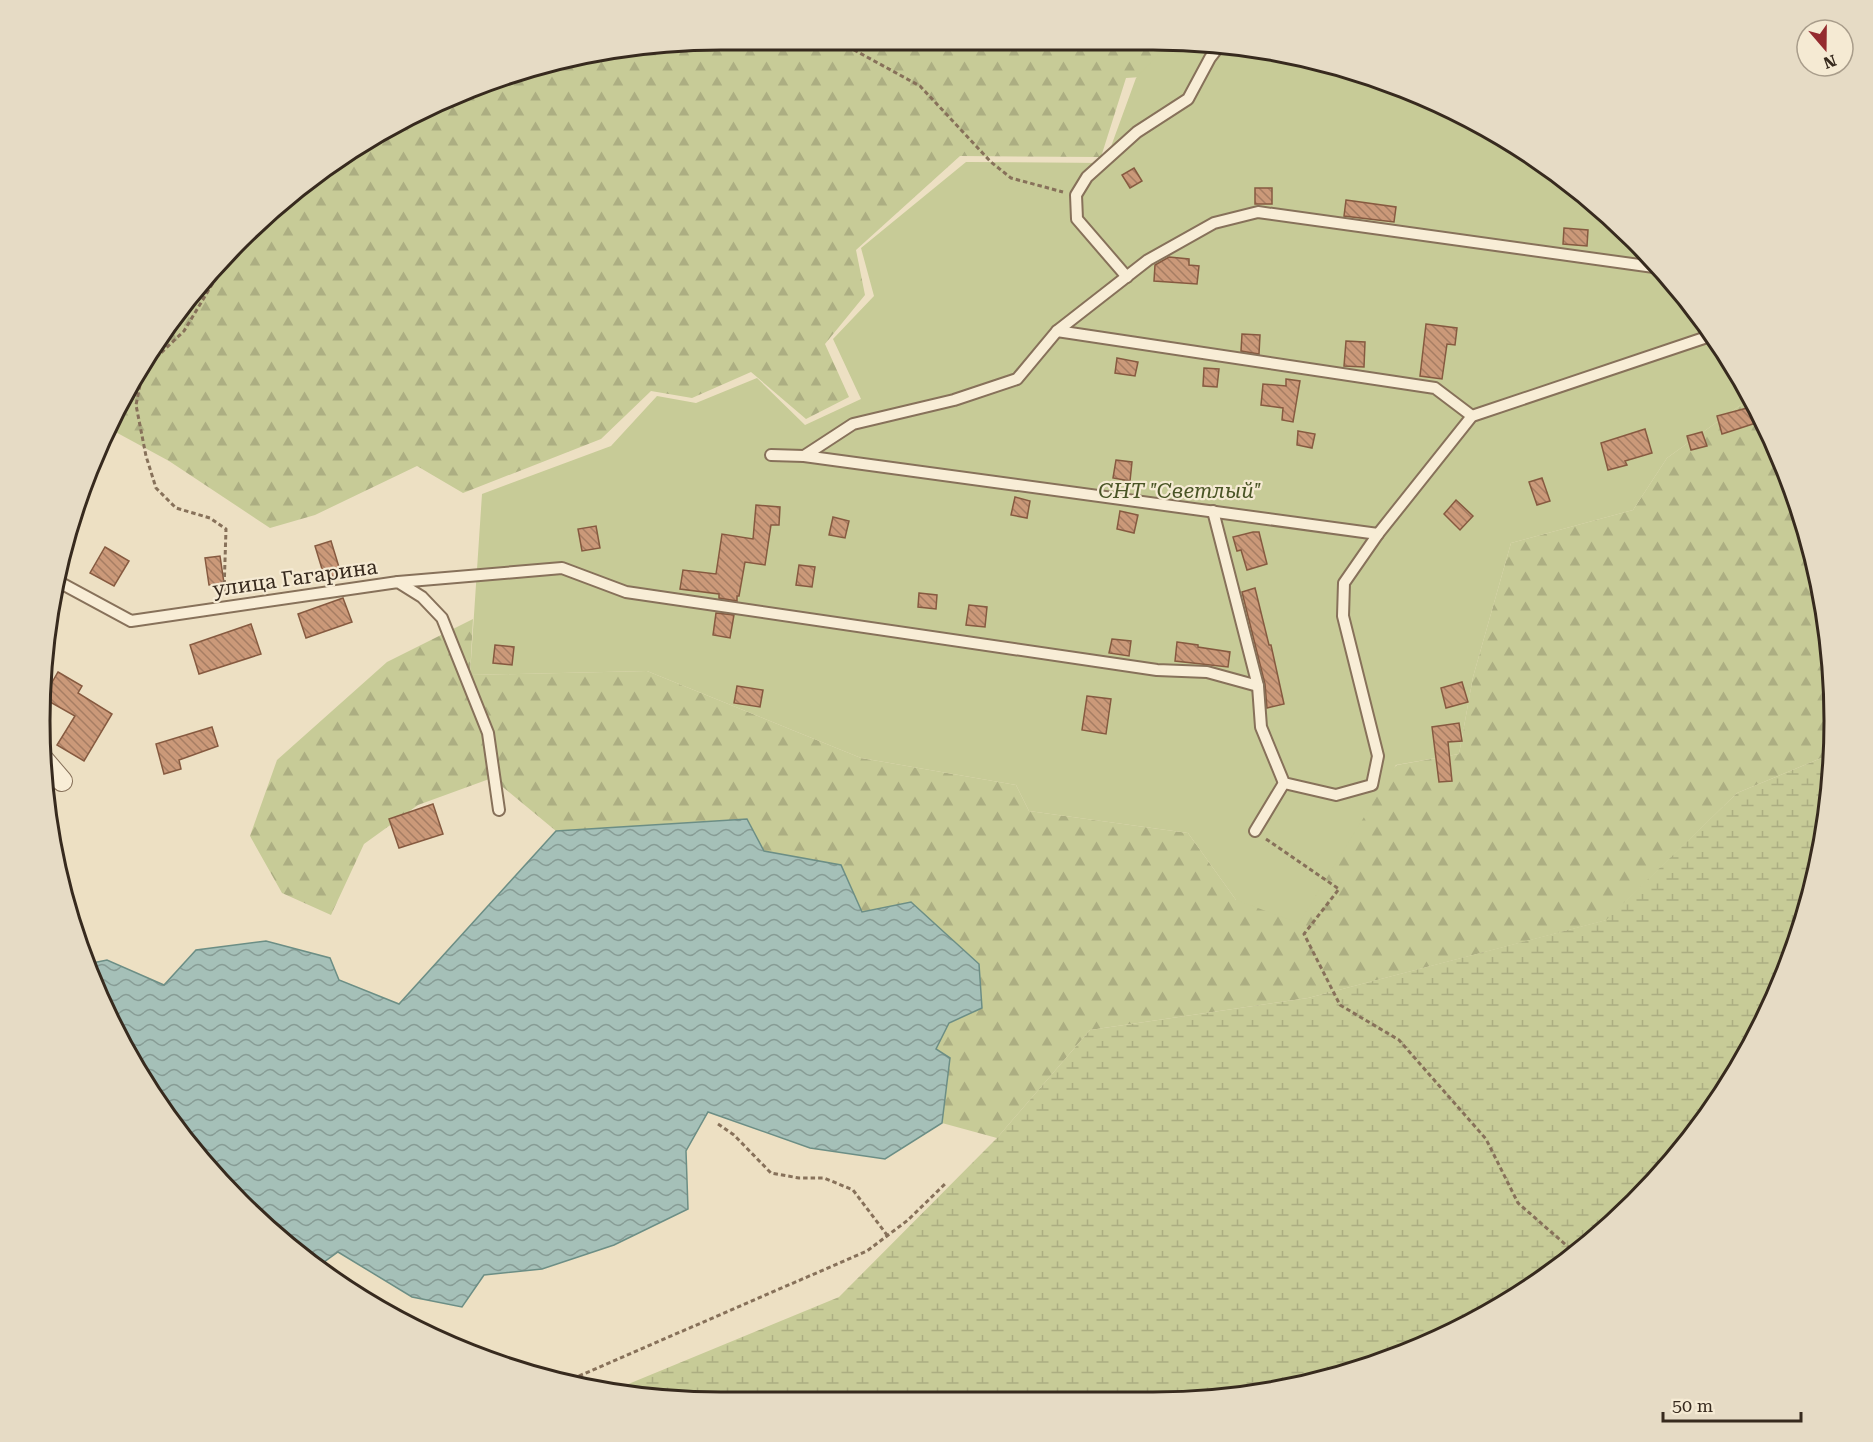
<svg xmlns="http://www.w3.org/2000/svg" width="1873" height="1442" font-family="'Roboto Serif',serif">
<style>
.forest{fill:url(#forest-firs)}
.wetland{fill:url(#wetland-marsh)}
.garden{fill:#c7cb97}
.water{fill:url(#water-waves);stroke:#6c8e85;stroke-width:1.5}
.building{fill:url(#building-back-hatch);stroke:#865a40;stroke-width:1.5}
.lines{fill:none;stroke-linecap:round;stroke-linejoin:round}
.service-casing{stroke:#87715a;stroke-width:14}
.minor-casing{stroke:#87715a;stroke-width:22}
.path{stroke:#87715a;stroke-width:3;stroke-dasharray:4.5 3;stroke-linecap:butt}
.service{stroke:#f8edd6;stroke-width:10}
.minor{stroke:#f8edd6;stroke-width:20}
.labels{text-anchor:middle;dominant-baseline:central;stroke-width:4.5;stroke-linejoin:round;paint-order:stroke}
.park-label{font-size:21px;font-style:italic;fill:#495425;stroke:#f5ead3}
.street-label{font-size:21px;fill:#372a1e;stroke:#f5ead3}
.rim{fill:none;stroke:#372a1e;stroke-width:3}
</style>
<defs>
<pattern id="forest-firs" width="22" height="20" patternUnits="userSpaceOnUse" patternTransform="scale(1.5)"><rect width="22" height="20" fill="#c7cb97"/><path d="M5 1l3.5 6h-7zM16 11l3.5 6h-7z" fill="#acae82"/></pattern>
<pattern id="wetland-marsh" width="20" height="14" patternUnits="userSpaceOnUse" patternTransform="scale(1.5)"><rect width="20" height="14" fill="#c7cb97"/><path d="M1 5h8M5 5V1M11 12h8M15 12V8" fill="none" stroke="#acae82"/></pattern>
<pattern id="water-waves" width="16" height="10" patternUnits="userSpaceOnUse" patternTransform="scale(1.5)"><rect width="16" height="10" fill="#a5c0b8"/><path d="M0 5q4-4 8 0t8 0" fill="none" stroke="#879c95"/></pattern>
<pattern id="building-back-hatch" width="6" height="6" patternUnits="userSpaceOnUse" patternTransform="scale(1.5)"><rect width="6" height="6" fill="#cb9979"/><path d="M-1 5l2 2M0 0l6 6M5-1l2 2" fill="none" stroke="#a67d63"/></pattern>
</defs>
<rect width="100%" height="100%" fill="#ede0c3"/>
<g class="forest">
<polygon points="721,39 1196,40 1238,71 1126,78 1101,157 960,156 856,250 865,295 825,344 849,397 806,419 751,372 692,398 651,391 601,439 463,493 417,466 315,515 270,528 169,461 110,429 130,380 239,239 380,131 544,62"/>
<polygon points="1749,399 1782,460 1821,588 1834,721 1831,754 1737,793 1607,920 1308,998 1090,1030 997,1138 942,1123 950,1058 936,1049 949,1023 982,1008 862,912 841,865 764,851 747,819 556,831 492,778 418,805 364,844 331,915 282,893 250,836 277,760 387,662 473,619 470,675 647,671 861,758 1016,785 1029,811 1188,833 1236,900 1397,765 1459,754 1473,677 1511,543 1633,510 1667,458"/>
</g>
<polygon class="wetland" points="1831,754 1821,854 1782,982 1719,1100 1634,1203 1531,1288 1372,1367 1241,1397 632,1397 609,1392 839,1297 997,1138 1090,1030 1308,998 1606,920 1737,793"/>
<polygon class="garden" points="1172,40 1196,40 1371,75 1454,109 1567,180 1665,271 1719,342 1749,399 1667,458 1633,510 1511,543 1473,677 1459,754 1396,765 1299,923 1236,900 1188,833 1029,811 1016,785 861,758 647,671 470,675 482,494 611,446 657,396 696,403 757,378 805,425 861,399 833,339 874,296 861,248 966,162 1105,163 1136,78"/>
<polygon class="water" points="747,819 764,851 841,865 862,912 911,902 979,964 982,1008 949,1023 936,1049 950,1058 942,1123 885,1159 810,1148 708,1112 686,1151 688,1209 614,1245 542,1269 484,1275 462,1307 412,1297 338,1252 317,1267 239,1203 154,1100 109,1022 87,964 107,960 164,985 196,950 266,941 330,958 339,980 399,1004 556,831"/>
<g class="building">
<polygon points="1134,168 1142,181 1130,188 1122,175"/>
<rect x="1255" y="188" width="17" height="16"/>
<polygon points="1346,200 1396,207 1394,222 1344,216"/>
<polygon points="1564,228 1588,230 1587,246 1563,244"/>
<polygon points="1169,257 1189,259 1189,265 1199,266 1197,284 1154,281 1155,265"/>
<polygon points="1426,324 1457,328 1455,345 1447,344 1442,379 1420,376"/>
<polygon points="1242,334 1260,335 1259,354 1241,351"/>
<polygon points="1346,341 1365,342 1364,367 1344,366"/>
<polygon points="1117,358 1138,362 1135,376 1115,373"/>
<polygon points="1204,368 1219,369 1217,387 1203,386"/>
<polygon points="1286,379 1300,381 1293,422 1282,420 1283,408 1261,405 1263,384 1286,386"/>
<polygon points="1751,407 1756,423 1722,434 1717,416"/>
<polygon points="1645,429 1652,453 1625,461 1627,465 1608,470 1601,443"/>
<polygon points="1298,431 1315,434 1312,448 1297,445"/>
<polygon points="1702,432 1707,446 1691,450 1687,436"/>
<polygon points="1116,460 1132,462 1130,481 1113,478"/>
<polygon points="1542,478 1550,501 1537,505 1529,482"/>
<polygon points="1015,497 1030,501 1027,518 1011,515"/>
<polygon points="1456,500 1473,516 1460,530 1444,514"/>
<polygon points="756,505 780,507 779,525 771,525 765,565 745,562 739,596 737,596 737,601 719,598 719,594 680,589 683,570 716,574 722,534 753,539"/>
<polygon points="1120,511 1138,515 1134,533 1117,529"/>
<polygon points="833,517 849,521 845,538 829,535"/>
<polygon points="596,526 600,548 582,551 578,529"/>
<polygon points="1253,532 1259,532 1267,564 1247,570 1241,550 1237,551 1233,537"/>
<polygon points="331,541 342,577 326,582 315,546"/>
<polygon points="105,547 129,561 114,586 90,573"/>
<polygon points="220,556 224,583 209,585 205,558"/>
<polygon points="799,565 815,567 812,587 796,585"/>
<polygon points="1255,588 1269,645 1271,645 1284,704 1267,708 1265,684 1242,592"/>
<polygon points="919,593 937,595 936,609 918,607"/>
<polygon points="343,598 352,622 306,638 298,614"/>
<polygon points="969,605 987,607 985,627 966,625"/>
<polygon points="716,613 734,615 730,638 713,635"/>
<polygon points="251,624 261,654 199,674 190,645"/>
<polygon points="1112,639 1131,641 1129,656 1109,653"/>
<polygon points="1177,642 1198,645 1198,647 1230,652 1228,667 1175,661"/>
<polygon points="495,645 514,647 512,665 493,663"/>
<polygon points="58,672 82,686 78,693 112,714 84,761 57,745 75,716 43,698"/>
<polygon points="1462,682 1468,702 1446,708 1441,688"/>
<polygon points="737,686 763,690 760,707 734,703"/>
<polygon points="1087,696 1111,699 1106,734 1082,730"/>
<polygon points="1459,723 1462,741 1448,742 1452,781 1439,782 1432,727"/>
<polygon points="212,727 218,746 179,760 181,769 164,774 156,744"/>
<polygon points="433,804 443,834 399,848 389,819"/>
</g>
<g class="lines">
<defs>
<g id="service">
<polyline points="1127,277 1077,219 1076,195 1087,177 1137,132 1188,99 1210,58 1220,45"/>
<polyline points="1057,331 1435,388 1472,416"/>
<polyline points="771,455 804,456 1378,534"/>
<polyline points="804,456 853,424 954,400 1017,379 1057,331 1148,260 1214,223 1258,212 1661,268"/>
<polyline points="1213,511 1258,686 1261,727 1284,783 1336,795 1372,785 1378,756 1343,616 1344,583 1378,534 1472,416 1713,335"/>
<polyline points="57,581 131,621 398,582 422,597 442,618 488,733 499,810"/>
<polyline points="398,582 562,568 626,592 1157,670 1207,672 1258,686"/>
<polyline points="1255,831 1284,783"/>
</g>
<polyline id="minor" points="44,760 62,781"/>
</defs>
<use href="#service" class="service-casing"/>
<use href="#minor" class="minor-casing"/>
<g class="path">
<polyline points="834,39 920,86 991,162 1011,178 1063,192"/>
<polyline points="224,592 226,529 210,518 176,508 156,488 146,456 136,405 143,370 184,331 240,238"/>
<polyline points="1266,839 1339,889 1304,934 1340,1005 1399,1040 1486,1139 1518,1203 1574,1252"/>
<polyline points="718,1124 734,1135 771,1173 799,1178 824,1178 853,1190 887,1235"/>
<polyline points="565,1382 867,1251 908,1220 947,1182"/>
</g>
<use href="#service" class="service"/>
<use href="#minor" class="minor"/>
</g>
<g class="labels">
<g class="park-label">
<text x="1180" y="491">СНТ "Светлый"</text>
</g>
<g class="street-label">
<text transform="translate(295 578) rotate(-8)">улица Гагарина</text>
</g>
</g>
<path d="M0 0H1873V1442H0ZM721 50H1153A671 671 0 0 1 1824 721V721A671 671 0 0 1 1153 1392H721A671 671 0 0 1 50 721V721A671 671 0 0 1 721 50Z" fill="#e6dbc5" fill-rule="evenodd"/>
<path class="rim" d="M721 50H1153A671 671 0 0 1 1824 721V721A671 671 0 0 1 1153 1392H721A671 671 0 0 1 50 721V721A671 671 0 0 1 721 50Z"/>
<g transform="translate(1825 48) rotate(160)"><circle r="28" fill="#f5ead3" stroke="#a99d8b" stroke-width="1.5"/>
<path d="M0-4.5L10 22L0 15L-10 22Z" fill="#952b2f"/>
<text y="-9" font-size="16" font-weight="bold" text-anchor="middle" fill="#372a1e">N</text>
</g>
<path d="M1663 1412v9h138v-9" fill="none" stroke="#372a1e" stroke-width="3"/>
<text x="1672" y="1412" font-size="18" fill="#372a1e" stroke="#f5ead3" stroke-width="4.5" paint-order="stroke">50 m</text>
</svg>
